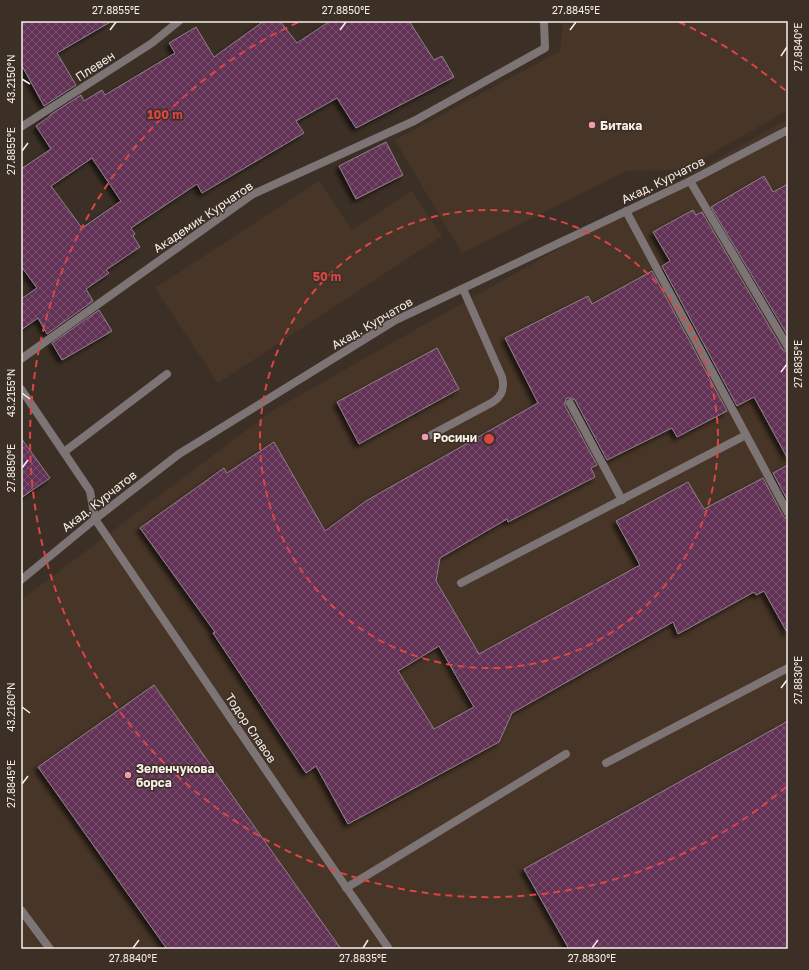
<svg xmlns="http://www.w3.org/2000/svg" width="809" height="970" font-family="'Golos Text',sans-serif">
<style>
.built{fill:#473527}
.building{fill:url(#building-cross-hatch);stroke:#8f808a;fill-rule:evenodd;filter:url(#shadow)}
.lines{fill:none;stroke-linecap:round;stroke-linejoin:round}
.lane{stroke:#7d7575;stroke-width:8}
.street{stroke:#7d7575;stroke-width:8}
.ticks{fill:none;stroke:#f7efe9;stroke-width:1.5}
.ring{fill:none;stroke:#db4645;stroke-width:2;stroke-dasharray:7 5}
.poi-dot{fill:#f19ab2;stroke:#3c3026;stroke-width:1.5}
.labels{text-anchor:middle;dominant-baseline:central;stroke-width:3;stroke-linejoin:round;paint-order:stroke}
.street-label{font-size:12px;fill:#f7efe9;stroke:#3c3026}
.poi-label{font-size:12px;font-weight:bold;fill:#f7efe9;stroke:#3c3026;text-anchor:start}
.centre{fill:#db4645;stroke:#3c3026;stroke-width:2}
.ring-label{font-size:12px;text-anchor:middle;font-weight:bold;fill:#db4645;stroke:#3c3026;stroke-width:3;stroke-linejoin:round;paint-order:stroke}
.neatline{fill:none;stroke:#f7efe9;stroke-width:1.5}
.ticks-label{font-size:10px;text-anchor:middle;fill:#f7efe9}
</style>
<defs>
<pattern id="building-cross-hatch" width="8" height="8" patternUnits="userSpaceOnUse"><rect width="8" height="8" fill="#623156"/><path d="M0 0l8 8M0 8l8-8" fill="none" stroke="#794f6e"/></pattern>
<filter id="shadow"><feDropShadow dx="-3.5" dy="3.5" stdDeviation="2" flood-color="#0009"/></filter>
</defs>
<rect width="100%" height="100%" fill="#3c3026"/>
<g class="built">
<polygon points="563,21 788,21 788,110 683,170 626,171 462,253 395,140 560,51"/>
<polygon points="788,119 788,949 21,949 21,600 272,411"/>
<polygon points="319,181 352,230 412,191 442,236 218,383 155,288"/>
</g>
<g class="building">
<polygon points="21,21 112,21 57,53 76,85 44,106 21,64"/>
<path d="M264,21H280L297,43L330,21H409L434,60L442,56L454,77L356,128L337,98L296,121L304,133L202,193L197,184L131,228L135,234L133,236L140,247L106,270L109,273L86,289L93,301L47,334L38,318L21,330V299L37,288L21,266V169L51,149L36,126L50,116V115L81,95L84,101L102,90L105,95L175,53L169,43L196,27L214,57ZM92,158L121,201L82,228L51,186Z"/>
<polygon points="386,142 403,175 356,199 339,166"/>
<polygon points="764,176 773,192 788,184 788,336 711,207"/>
<polygon points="693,210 696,215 702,212 783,350 788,352 788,459 754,397 737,406 662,266 670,261 653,232"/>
<path d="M652,271L727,411L677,437L672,428L607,460L575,400L571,398H567L565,402V406L597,465L591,468L595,477L508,522L507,519L440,558L436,581L479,654L640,565L616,521L688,482L704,509L763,478L783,516L785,518H788V634L764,591L756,595L754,592L678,634L673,622L512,713L499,742L348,824L316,766L306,773L213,633L215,632L140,528L224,468L227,473L274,442L325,531L366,501L538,403L505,338L588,296L592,304ZM439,646L474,707L434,729L398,671Z"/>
<polygon points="99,310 112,331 62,360 52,343"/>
<polygon points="437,348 459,389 359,444 337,402"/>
<polygon points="21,438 50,478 21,498"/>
<polygon points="788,465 788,501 773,473"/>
<polygon points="154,685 341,949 167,949 38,767"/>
<polygon points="788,721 788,949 569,949 524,869"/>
</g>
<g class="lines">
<g class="lane">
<polyline points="414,121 545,48 544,21"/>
<polyline points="690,181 788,347"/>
<polyline points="626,211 788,513"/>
<polyline points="570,403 622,500"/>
<path d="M431,435L493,402C502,396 505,389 502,377L463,289"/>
<polyline points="64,452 167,374"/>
<polyline points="95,519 310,835 389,949"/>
<polyline points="461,583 746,435"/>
<polyline points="606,763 788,668"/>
<polyline points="346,888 566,754"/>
<polyline points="21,910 50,949"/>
</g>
<g class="street">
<polyline points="21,127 152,43 179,21"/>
<polyline points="21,359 253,194 414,121"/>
<polyline points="21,389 90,491 95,519"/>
<polyline points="21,580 95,519 179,454 394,321 690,181 788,130"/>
</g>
</g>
<path class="ticks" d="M110,30L116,22M340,30L346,22M570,30L576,22M781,56L787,47M22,79L30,84M22,151L28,143M781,372L787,364M22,393L30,399M22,468L28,460M781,688L787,680M22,707L30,713M22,784L28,776M133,948L139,940M363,948L368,940M592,948L598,940"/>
<g class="ring">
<circle cx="489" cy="439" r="229"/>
<path d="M786 787A458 458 0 1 1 299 22M679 22A458 458 0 0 1 786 91"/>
</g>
<g class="poi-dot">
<circle cx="592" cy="125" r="4"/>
<circle cx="425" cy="437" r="4"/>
<circle cx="128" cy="775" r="4"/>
</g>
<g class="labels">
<g class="street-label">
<text transform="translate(95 66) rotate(-33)">Плевен</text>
<text transform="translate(663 180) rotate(-26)">Акад. Курчатов</text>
<text transform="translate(203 217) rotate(-34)">Академик Курчатов</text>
<text transform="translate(372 323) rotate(-30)">Акад. Курчатов</text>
<text transform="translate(99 501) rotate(-38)">Акад. Курчатов</text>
<text transform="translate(251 728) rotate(56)">Тодор Славов</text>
</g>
<g class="poi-label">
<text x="600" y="125">Битака</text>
<text x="433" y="437">Росини</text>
<text x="136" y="768">Зеленчукова<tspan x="136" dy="14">борса</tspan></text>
</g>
</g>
<circle cx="489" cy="439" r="6" class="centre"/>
<g class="ring-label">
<text x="165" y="119">100 m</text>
<text x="327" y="281">50 m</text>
</g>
<rect width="809" height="970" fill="none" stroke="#3c3026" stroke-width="44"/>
<rect x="22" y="22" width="765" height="926" class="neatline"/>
<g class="ticks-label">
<text x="116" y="14">27.8855°E</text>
<text x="346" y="14">27.8850°E</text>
<text x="576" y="14">27.8845°E</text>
<text transform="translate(798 47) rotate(-90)" y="4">27.8840°E</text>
<text transform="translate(11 79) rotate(-90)" y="4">43.2150°N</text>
<text transform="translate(11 151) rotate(-90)" y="4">27.8855°E</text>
<text transform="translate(798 364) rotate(-90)" y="4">27.8835°E</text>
<text transform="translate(11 393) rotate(-90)" y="4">43.2155°N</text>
<text transform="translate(11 468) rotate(-90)" y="4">27.8850°E</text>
<text transform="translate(798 680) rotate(-90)" y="4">27.8830°E</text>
<text transform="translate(11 707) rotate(-90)" y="4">43.2160°N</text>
<text transform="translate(11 784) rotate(-90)" y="4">27.8845°E</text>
<text x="133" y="962">27.8840°E</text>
<text x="363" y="962">27.8835°E</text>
<text x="592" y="962">27.8830°E</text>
</g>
</svg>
